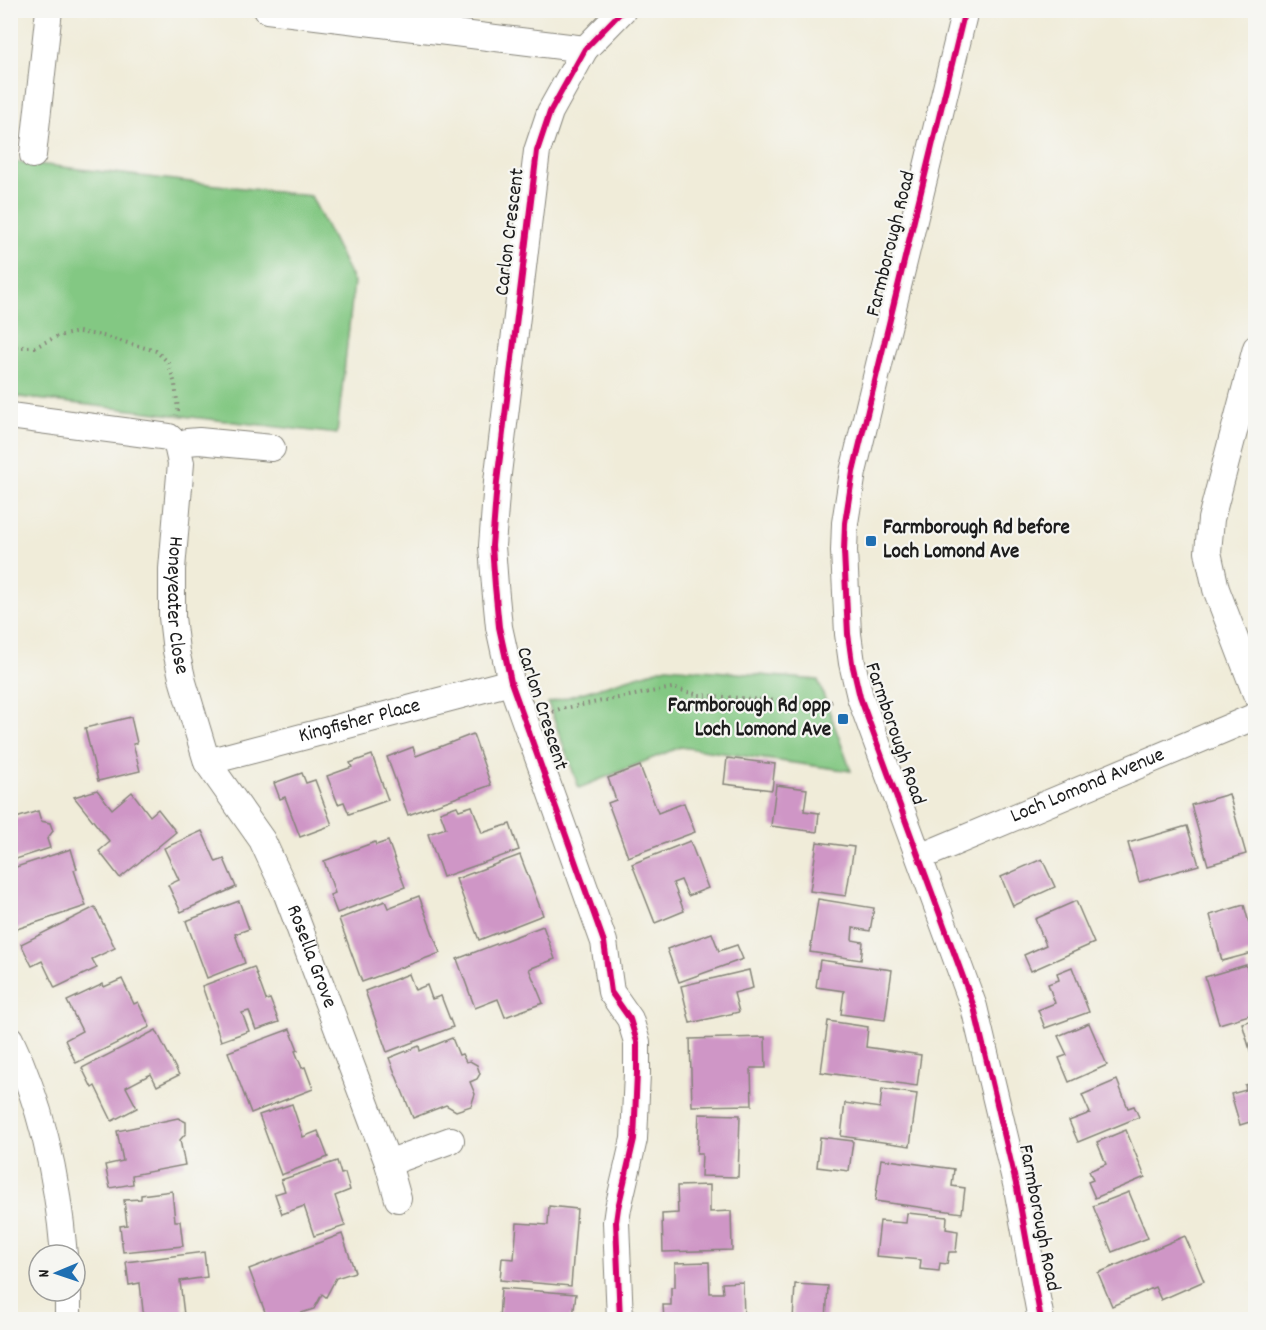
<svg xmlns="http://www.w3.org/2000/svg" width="1266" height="1330" font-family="Dekko,sans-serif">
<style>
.green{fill:#83c883;stroke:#507250;stroke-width:1.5}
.building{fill:#cf96c6}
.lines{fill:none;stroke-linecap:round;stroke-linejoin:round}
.minor-casing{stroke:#86847a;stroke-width:28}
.path{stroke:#86847a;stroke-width:4;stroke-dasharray:1.5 4.5;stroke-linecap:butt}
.minor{stroke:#fff;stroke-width:26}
.cycleway-casing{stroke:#f6f6f2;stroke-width:10}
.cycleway{stroke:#d6006c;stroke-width:6}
.poi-dot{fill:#1f6fb2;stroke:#f6f6f2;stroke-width:2}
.labels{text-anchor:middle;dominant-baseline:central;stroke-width:4.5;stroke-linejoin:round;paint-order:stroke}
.street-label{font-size:21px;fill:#1c1c1c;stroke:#f6f6f2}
.poi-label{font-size:21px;font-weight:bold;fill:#1c1c1c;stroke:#f6f6f2;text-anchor:start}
</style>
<rect width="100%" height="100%" fill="#f6f6f2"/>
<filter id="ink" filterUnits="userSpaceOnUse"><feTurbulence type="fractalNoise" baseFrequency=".0167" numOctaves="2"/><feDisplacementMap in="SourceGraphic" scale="12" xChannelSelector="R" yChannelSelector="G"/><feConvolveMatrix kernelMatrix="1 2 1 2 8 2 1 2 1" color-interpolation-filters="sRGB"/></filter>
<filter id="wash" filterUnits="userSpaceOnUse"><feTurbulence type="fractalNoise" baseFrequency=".008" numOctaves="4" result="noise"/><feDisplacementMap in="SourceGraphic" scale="24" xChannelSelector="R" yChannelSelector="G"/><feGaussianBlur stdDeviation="1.35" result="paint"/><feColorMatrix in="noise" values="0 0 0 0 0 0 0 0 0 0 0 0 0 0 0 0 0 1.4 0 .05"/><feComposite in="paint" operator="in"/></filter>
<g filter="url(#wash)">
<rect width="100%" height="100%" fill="#f0ecd9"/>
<g class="green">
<polygon points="11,161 311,196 354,282 337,434 11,396"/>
<polygon points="667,667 818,680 851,771 680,747 579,788 548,703"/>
</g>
<g id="blocks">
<g class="building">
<polygon points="131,717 137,743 133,744 140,771 98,781 85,728"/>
<polygon points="473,734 491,785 408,815 387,757 413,747 416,756"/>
<polygon points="372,755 388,800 349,814 344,802 338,804 327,776 352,767 350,763"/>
<polygon points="727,758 775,764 772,790 724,784"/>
<polygon points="640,766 658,813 684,803 695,832 628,857 608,803 616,800 608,778"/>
<polygon points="302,773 306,783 315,780 332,825 300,837 285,797 280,799 274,783"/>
<polygon points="776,785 807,789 804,811 819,813 817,832 771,826"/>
<polygon points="97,790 112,809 132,792 150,816 158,809 176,832 120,878 99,851 110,842 74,797"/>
<polygon points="1229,794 1246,854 1208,865 1191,805"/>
<polygon points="457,806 459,810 472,806 482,833 510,824 519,850 443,877 428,834 446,828 440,812"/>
<polygon points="38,811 41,821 50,823 53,831 47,839 50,848 10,861 10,820"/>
<polygon points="1187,826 1199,865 1139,882 1128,843"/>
<polygon points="202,831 216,862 224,859 236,887 181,912 168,885 179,880 164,848"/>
<polygon points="388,841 405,887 337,913 330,895 335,893 324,861 375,842 376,845"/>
<polygon points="690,841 708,888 688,896 681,880 673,883 684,911 655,923 632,864"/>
<polygon points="817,842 854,847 846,896 810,891"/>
<polygon points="71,849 77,869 74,870 86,906 14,930 10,919 10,869"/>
<polygon points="520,855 543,915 479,940 456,879"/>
<polygon points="1042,859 1055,887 1013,906 1001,877"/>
<polygon points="419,896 440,953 362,982 339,919 385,901 388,908"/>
<polygon points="818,899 874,908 870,931 853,928 852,940 863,942 861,960 810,952"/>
<polygon points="239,901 249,929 235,934 245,963 207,978 186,921"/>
<polygon points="1076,901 1094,943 1031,971 1024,955 1046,945 1035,919"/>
<polygon points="1244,905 1249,923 1256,921 1256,952 1222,961 1210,915"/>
<polygon points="95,907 115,948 92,959 97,968 55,988 42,961 32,966 21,944"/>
<polygon points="543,926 555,959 529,969 543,1003 505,1017 498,999 475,1008 457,959"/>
<polygon points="712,933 719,951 737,945 743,959 679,982 667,949"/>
<polygon points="820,960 892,970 885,1020 841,1014 844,991 816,987"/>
<polygon points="1246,965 1248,972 1256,970 1256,1013 1219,1024 1205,977"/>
<polygon points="254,967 266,1000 270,999 279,1022 256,1030 249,1011 242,1013 249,1031 221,1041 202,986"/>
<polygon points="1072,967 1089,1012 1045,1028 1038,1010 1055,1003 1048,984 1059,980 1057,973"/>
<polygon points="749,970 753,988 734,993 739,1012 690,1023 681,986"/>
<polygon points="409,974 415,990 427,985 432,999 441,996 453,1027 387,1052 365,991"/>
<polygon points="122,979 134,1004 138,1002 150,1027 76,1063 65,1040 82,1031 67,1001 103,984 104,987"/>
<polygon points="1256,1019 1256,1067 1255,1067 1242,1023"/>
<polygon points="828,1021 868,1027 866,1047 921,1055 917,1086 821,1072"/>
<polygon points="1089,1023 1107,1065 1069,1082 1059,1058 1067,1055 1058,1036"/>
<polygon points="290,1029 298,1050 295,1051 302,1068 305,1067 313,1089 251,1113 228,1052"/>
<polygon points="156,1030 179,1075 157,1086 151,1074 126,1087 137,1108 112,1121 95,1086 92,1088 82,1068"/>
<polygon points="765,1037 766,1068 751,1068 752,1105 692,1106 690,1039"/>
<polygon points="452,1038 459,1055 462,1054 466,1062 470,1061 477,1065 480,1074 477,1079 470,1082 475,1094 471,1106 456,1111 446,1105 413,1118 389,1058 419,1046 420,1051"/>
<polygon points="1117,1080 1128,1108 1134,1106 1139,1117 1078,1142 1069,1121 1090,1113 1082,1095"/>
<polygon points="1256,1082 1256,1120 1240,1125 1231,1094 1246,1090 1245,1085"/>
<polygon points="882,1089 917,1094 910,1146 841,1136 845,1103 880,1108"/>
<polygon points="292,1104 303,1137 318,1131 328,1157 281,1175 259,1115"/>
<polygon points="699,1114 740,1115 738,1177 701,1176 702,1154 697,1154"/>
<polygon points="178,1118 186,1122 186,1133 180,1140 185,1165 132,1175 133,1184 110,1188 105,1165 123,1161 117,1131"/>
<polygon points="1126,1130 1145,1177 1095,1198 1088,1182 1093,1180 1089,1171 1106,1164 1097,1142"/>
<polygon points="820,1137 853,1141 849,1171 817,1167"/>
<polygon points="881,1159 954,1169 952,1186 965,1188 962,1213 875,1201"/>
<polygon points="337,1161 341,1174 345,1173 350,1190 335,1196 345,1226 314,1236 304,1206 282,1214 275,1194 285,1191 281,1180"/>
<polygon points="710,1185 710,1212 731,1211 732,1250 663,1252 662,1214 678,1213 677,1186"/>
<polygon points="172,1191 175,1221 180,1221 183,1246 123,1252 120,1226 127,1225 124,1200 141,1199 141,1195"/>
<polygon points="1129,1192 1148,1238 1112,1252 1093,1206"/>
<polygon points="549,1206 577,1209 571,1286 500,1280 502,1258 514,1259 517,1223 548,1225"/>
<polygon points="907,1213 947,1217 946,1229 958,1231 956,1252 949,1252 947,1264 940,1263 939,1271 920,1269 921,1260 876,1256 880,1221 906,1223"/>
<polygon points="342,1234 355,1272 336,1278 326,1297 322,1294 314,1309 285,1318 284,1320 268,1320 249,1269"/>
<polygon points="1185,1236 1204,1281 1161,1300 1155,1287 1112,1306 1098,1273"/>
<polygon points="204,1252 207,1277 180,1281 184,1315 144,1320 140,1283 129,1285 126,1262"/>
<polygon points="709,1262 710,1293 723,1293 722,1283 743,1282 744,1320 664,1320 663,1305 671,1305 671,1287 675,1287 675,1263"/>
<polygon points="795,1284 828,1286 826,1320 793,1320"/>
<polygon points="501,1288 576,1294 573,1316 570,1316 570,1320 499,1320"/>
</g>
</g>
</g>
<g filter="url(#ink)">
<use href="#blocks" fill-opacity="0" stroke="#86847a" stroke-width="1.5"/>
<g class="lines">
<defs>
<g id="minor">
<polyline points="267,10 585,49"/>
<polyline points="965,10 853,472 845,523 844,551 848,634 852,663 860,697 974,1007 1017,1188 1041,1320"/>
<polyline points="33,155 49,10"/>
<polyline points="1256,348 1211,519 1208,552 1216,589 1256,694"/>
<path id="s1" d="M10,416L169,437L177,445L181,463L172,569V617L176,651L183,682L207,762L262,840L286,892L388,1163L398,1199"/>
<polyline points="177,445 187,442 199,441 272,448"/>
<path id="s2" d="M207,762L511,682"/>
<path id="s3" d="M920,857L1256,716"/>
<path d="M10,1039C43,1107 58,1181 64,1255"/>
<polyline points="388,1163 451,1140"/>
<polyline points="68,1291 68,1320"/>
<polyline points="620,1320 616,1222 618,1208 634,1139 637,1073 637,1042 630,1019 611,992 604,942 511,682 499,627 495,586 492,546 497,482 537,151 550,112 585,49 623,10"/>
</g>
</defs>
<use href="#minor" class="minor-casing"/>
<g class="path">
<polyline points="10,347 35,347 58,336 79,332 103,336 156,351 168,362 175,384 178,410 176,415"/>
<polyline points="547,714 560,709 672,688 699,695 817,704 836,701"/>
</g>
<use href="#minor" class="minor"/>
<defs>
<g id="cycleway">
<polyline points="965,10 853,472 845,523 844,551 848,634 852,663 860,697 974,1007 1017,1188 1041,1320"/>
<polyline points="620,1320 616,1222 618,1208 634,1139 637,1073 637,1042 630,1019 611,992 604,942 511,682 499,627 495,586 492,546 497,482 537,151 550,112 585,49 623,10"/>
</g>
</defs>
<use href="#cycleway" class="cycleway-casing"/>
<use href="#cycleway" class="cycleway"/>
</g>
</g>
<g class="poi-dot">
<rect x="865" y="535" width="12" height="12" rx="3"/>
<rect x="837" y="713" width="12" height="12" rx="3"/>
</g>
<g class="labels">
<g class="street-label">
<text transform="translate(511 232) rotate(-83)">Carlon Crescent</text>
<text transform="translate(892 244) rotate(-76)">Farmborough Road</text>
<text stroke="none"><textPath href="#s1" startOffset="333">Honeyeater Close</textPath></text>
<text transform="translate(541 709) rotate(72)">Carlon Crescent</text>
<text stroke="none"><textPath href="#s2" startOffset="158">Kingfisher Place</textPath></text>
<text transform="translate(894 734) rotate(71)">Farmborough Road</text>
<text stroke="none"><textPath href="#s3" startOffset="182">Loch Lomond Avenue</textPath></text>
<text stroke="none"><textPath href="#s1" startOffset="716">Rosella Grove</textPath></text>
<text transform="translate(1038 1218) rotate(79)">Farmborough Road</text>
</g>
<g class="poi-label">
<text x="883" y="529">Farmborough Rd before<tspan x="883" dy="24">Loch Lomond Ave</tspan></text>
<text x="831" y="707" text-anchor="end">Farmborough Rd opp<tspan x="831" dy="24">Loch Lomond Ave</tspan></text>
</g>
</g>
<rect width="1266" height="1330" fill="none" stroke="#f6f6f2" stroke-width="36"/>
<g transform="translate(57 1273) rotate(268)"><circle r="28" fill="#f6f6f2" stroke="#9f9f9c" stroke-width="1.5"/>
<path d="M0-4.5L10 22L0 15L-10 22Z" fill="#1f6fb2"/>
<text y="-9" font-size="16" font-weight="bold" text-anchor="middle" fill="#1c1c1c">N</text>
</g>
</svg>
